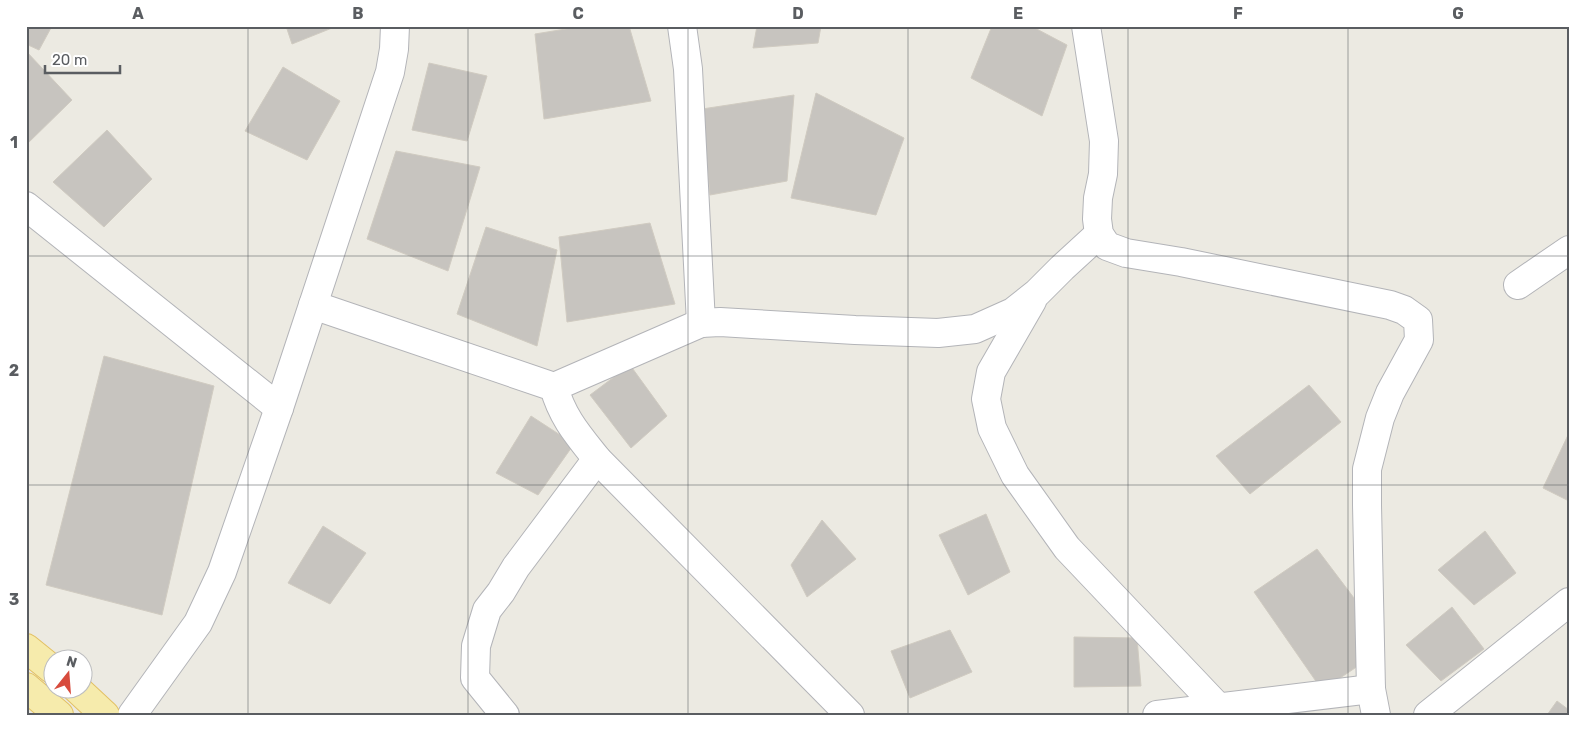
<svg xmlns="http://www.w3.org/2000/svg" width="1595" height="741" font-family="Rubik,sans-serif">
<style>
.building{fill:#c7c4bf;stroke:#d0cbc1}
.lines{fill:none;stroke-linecap:round;stroke-linejoin:round}
.minor-casing{stroke:#b3b4b8;stroke-width:30}
.major-casing{stroke:#e3c164;stroke-width:30}
.minor{stroke:#fff;stroke-width:28}
.major{stroke:#f6ebac;stroke-width:28}
.grid{fill:none;stroke:#5a5d61;stroke-width:1;stroke-opacity:0.55}
.neatline{fill:none;stroke:#5a5d61;stroke-width:2}
.grid-label{font-size:16px;text-anchor:middle;font-weight:bold;fill:#5a5d61}
</style>
<rect width="100%" height="100%" fill="#eceae2"/>
<g class="building">
<polygon points="26,26 52,26 39,50 26,44"/>
<polygon points="286,26 337,26 292,44"/>
<polygon points="584,26 629,26 651,101 544,119 535,34"/>
<polygon points="757,26 821,26 818,43 753,48"/>
<polygon points="992,26 1031,26 1067,45 1042,116 971,78"/>
<polygon points="26,51 72,100 26,145"/>
<polygon points="429,63 487,76 467,141 412,130"/>
<polygon points="283,67 340,101 307,160 245,131"/>
<polygon points="816,93 904,138 876,215 791,198"/>
<polygon points="794,95 787,181 710,195 702,109"/>
<polygon points="107,130 152,179 104,227 53,182"/>
<polygon points="396,151 480,167 448,271 367,239"/>
<polygon points="650,223 675,304 567,322 559,237"/>
<polygon points="486,227 557,250 537,346 457,314"/>
<polygon points="104,356 214,386 162,615 46,585"/>
<polygon points="630,365 667,416 631,448 590,395"/>
<polygon points="1309,385 1341,422 1250,494 1216,456"/>
<polygon points="531,416 574,444 538,495 496,473"/>
<polygon points="1569,433 1569,501 1543,488"/>
<polygon points="986,514 1010,572 968,595 939,535"/>
<polygon points="822,520 856,559 807,597 791,565"/>
<polygon points="323,526 366,553 330,604 288,583"/>
<polygon points="1485,531 1516,573 1474,605 1438,570"/>
<polygon points="1317,549 1357,602 1358,666 1322,690 1254,592"/>
<polygon points="1452,607 1484,649 1441,681 1406,645"/>
<polygon points="950,630 972,672 910,698 891,651"/>
<polygon points="1074,637 1137,638 1141,686 1074,687"/>
<polygon points="1557,701 1569,710 1569,715 1547,715"/>
</g>
<g class="lines">
<defs>
<g id="minor">
<polyline points="682,26 688,69 701,323"/>
<polyline points="1086,26 1104,141 1103,174 1098,198 1097,219 1099,234 1107,246 1126,253 1181,262 1390,305 1404,310 1418,320 1419,340 1390,393 1380,418 1367,469 1367,505 1371,689 1376,715"/>
<polyline points="26,206 279,408"/>
<polyline points="1518,285 1569,250"/>
<polyline points="1032,301 991,372 986,399 992,428 1015,475 1067,548 1218,707"/>
<path d="M313,305L554,387C562,417 578,435 597,459L850,715"/>
<polyline points="554,387 701,323 720,322 855,330 938,333 975,329 1013,312 1037,293 1062,268 1099,234"/>
<polyline points="132,715 198,623 222,572 279,408 390,72 394,49 395,26"/>
<polyline points="505,715 475,678 476,646 487,610 501,592 516,567 597,459"/>
<polyline points="1157,715 1371,689"/>
<polyline points="1428,715 1569,602"/>
</g>
<g id="major">
<polyline points="26,648 52,669"/>
<polyline points="26,687 59,715"/>
<polyline points="76,688 105,715"/>
</g>
</defs>
<use href="#minor" class="minor-casing"/>
<use href="#major" class="major-casing"/>
<use href="#minor" class="minor"/>
<use href="#major" class="major"/>
</g>
<path class="grid" d="M248,26V715M468,26V715M688,26V715M908,26V715M1128,26V715M1348,26V715M26,256H1569M26,485H1569"/>
<rect width="1595" height="741" fill="none" stroke="#ffffff" stroke-width="55"/>
<g transform="translate(68 674) rotate(17)"><circle r="24" fill="#ffffff" stroke="#bdbec0"/>
<path d="M0-4L9 19L0 12L-9 19Z" fill="#d74b3d"/>
<text y="-8" font-size="14" font-weight="bold" text-anchor="middle" fill="#5a5d61">N</text>
</g>
<path d="M45 65v8h75v-8" fill="none" stroke="#5a5d61" stroke-width="2.5"/>
<text x="52" y="65" font-size="15" fill="#5a5d61" stroke="#ffffff" stroke-width="4" paint-order="stroke">20 m</text>
<rect x="28" y="28" width="1540" height="686" class="neatline"/>
<g class="grid-label">
<text x="138" y="19">A</text>
<text x="358" y="19">B</text>
<text x="578" y="19">C</text>
<text x="798" y="19">D</text>
<text x="1018" y="19">E</text>
<text x="1238" y="19">F</text>
<text x="1458" y="19">G</text>
<text x="14" y="148">1</text>
<text x="14" y="376">2</text>
<text x="14" y="605">3</text>
</g>
</svg>
